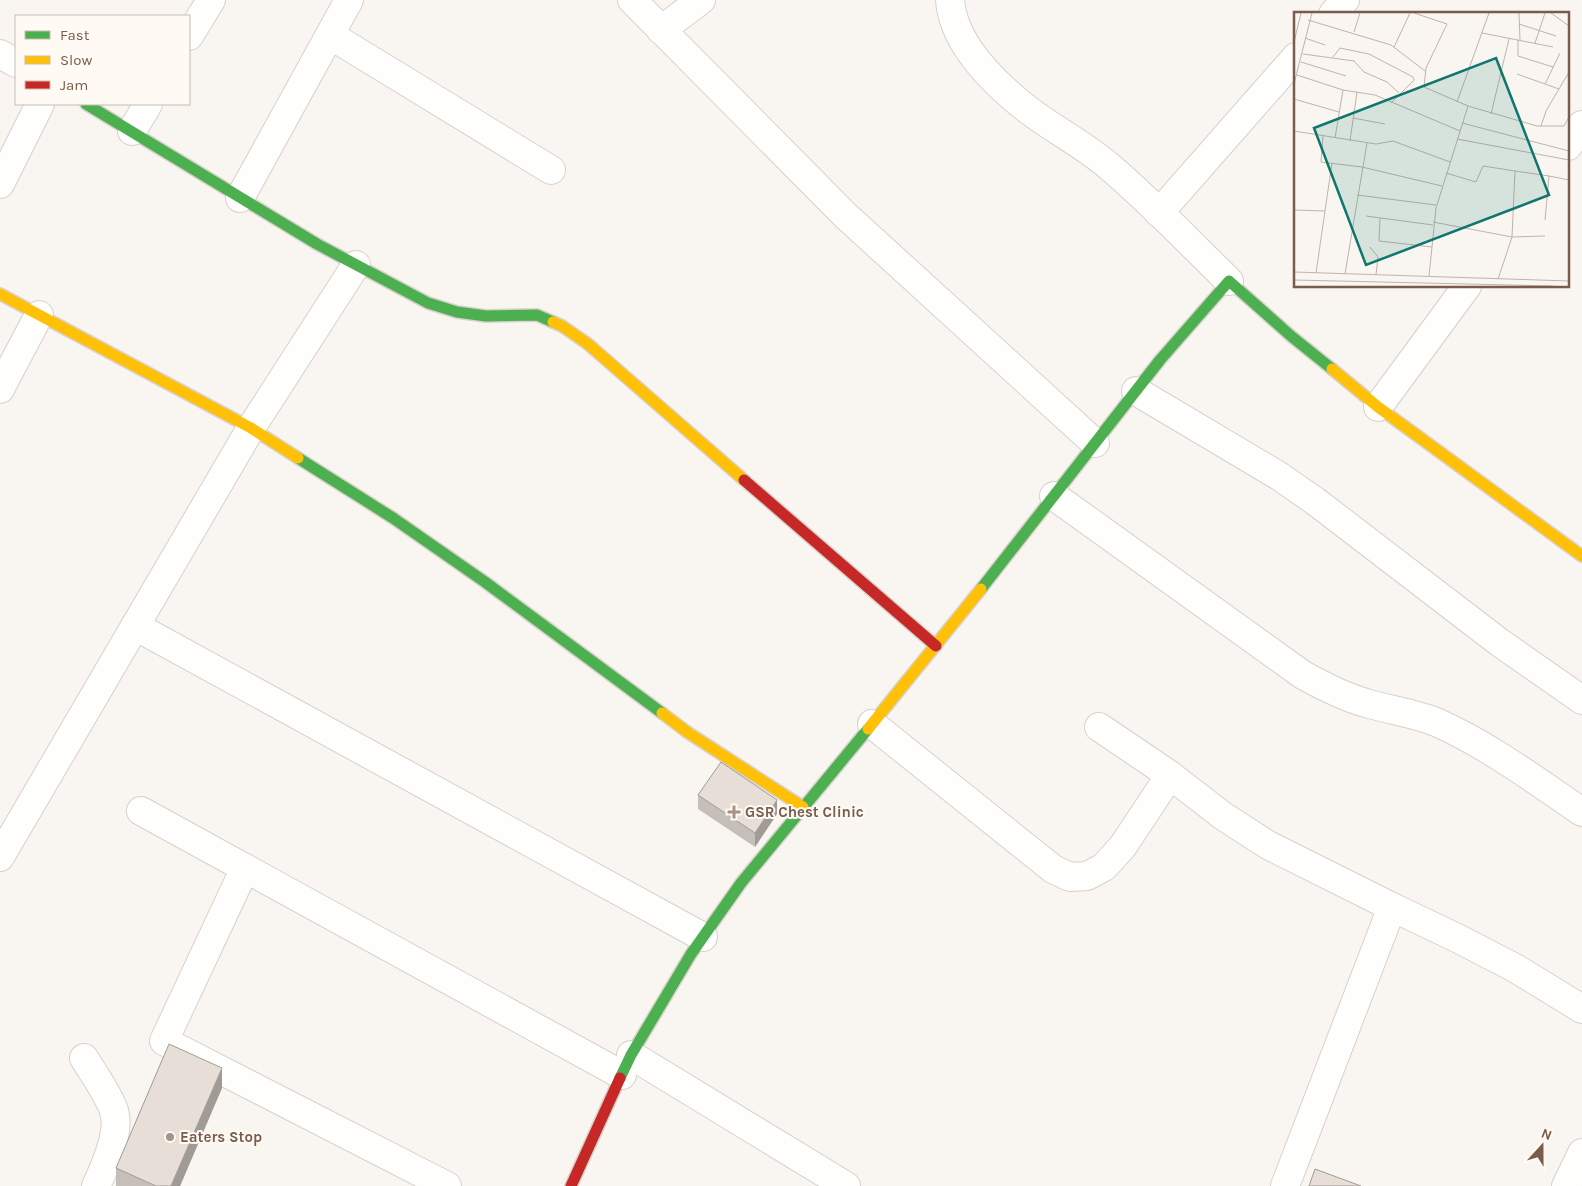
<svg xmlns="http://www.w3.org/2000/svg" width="1582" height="1186" font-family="Karla,sans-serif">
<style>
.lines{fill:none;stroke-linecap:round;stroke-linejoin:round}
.street-casing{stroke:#d7d1cb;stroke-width:30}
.fast-casing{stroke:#d9d2cb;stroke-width:14}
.slow-casing{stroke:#d9d2cb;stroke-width:14}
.jam-casing{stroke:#d9d2cb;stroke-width:14}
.street{stroke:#fefefd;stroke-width:28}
.fast{stroke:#4caf50;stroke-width:11}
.slow{stroke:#ffc107;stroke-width:11}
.jam{stroke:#c62828;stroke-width:11}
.wall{fill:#c6bfb9}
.shaded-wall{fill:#a19b96}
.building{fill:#e6ded7;stroke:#a19b96}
.poi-dot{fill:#a69286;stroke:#fffaf3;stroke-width:2}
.labels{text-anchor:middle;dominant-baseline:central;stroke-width:4;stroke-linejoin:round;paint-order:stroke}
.poi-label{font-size:15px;font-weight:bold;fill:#7a5c4d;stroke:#fffaf3;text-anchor:start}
.inset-road{fill:none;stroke:#c2b3aa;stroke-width:1}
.view{fill:#0f766e;fill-opacity:0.15;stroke:#0f766e;stroke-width:2.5}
.inset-edge{fill:none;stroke:#7a5c4d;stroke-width:2.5}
</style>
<rect width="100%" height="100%" fill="#f9f5f0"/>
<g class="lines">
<defs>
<g id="street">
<polyline points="632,0 845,215 1095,443"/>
<path d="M950,0C953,44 994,83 1027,109C1054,130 1085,145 1111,168C1152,203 1190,243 1229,281"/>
<polyline points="1333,14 1345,0"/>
<polyline points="661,30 701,0"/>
<polyline points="330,35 551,170"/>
<polyline points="189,36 211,0"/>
<polyline points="0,54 16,63"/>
<polyline points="132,131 148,104"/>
<polyline points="1568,146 1582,125"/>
<polyline points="0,184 40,104"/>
<polyline points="240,198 349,0"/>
<polyline points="1159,213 1296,57"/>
<polyline points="0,389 39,315"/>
<polyline points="1136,391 1279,476 1315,501 1499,642 1582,700"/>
<polyline points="1378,407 1467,286"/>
<path d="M1054,496L1303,675C1323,686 1344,697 1366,703C1389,710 1413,713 1436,722C1488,745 1535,780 1582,812"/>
<polyline points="135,626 703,937"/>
<polyline points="872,724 1053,869 1070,877 1087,876 1104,867 1123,846 1170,775 1223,816 1268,845 1392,907"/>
<polyline points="1099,727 1170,775"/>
<polyline points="141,811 622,1075"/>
<polyline points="0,857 251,428 356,265"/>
<polyline points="245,868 164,1041 447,1186"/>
<polyline points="631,1055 846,1186"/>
<path d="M84,1058C94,1074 106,1091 113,1108C122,1129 105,1167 96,1186"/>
<polyline points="1285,1186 1392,907 1457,938 1515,968 1582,1009"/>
<polyline points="1566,1186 1582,1153"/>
</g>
<g id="fast">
<polyline points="86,104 317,244 428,303 457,312 486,316 537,315 553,322"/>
<polyline points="298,458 393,518 485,582 662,713"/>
<polyline points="981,589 1160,360 1229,281 1291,336 1332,369"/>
<polyline points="620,1078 631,1055 691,954 741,883 868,729"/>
</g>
<g id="slow">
<polyline points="0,294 251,428 298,458"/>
<polyline points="553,322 562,326 588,344 744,480"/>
<polyline points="1332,369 1378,407 1582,556"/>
<polyline points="662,713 687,732 803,807"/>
<polyline points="868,729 981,589"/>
</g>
<g id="jam">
<polyline points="744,480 936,646"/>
<polyline points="571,1186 620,1078"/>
</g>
</defs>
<use href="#street" class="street-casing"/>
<use href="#fast" class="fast-casing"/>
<use href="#slow" class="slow-casing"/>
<use href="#jam" class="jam-casing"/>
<use href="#street" class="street"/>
<use href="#fast" class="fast"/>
<use href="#slow" class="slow"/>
<use href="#jam" class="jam"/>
</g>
<g class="wall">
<polygon points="698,795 777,814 755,847 698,809"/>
<polygon points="222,1088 180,1186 116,1186 116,1168"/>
</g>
<g class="shaded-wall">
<polygon points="777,800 777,814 755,847 755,833"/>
<polygon points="222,1068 222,1088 180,1186 171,1186"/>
</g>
<g class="building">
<polygon points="721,762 777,800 755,833 698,795"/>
<polygon points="169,1044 222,1068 171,1186 156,1186 116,1168"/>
<polygon points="1315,1169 1361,1186 1309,1186"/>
</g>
<g class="poi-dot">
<path d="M731.5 804.5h5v5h5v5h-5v5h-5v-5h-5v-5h5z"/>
<circle cx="170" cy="1137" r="5"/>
</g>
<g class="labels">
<g class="poi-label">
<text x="745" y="812">GSR Chest Clinic</text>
<text x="180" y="1137">Eaters Stop</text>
</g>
</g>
<g transform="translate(1294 12)">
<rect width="275" height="275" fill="#f9f5f0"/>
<path class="inset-road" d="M120,1L153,12L132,56L130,75L174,94M225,1L226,28M257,1L275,14M14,8L97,33L131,59M225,12L262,24M60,20L66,1M188,21L259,35M11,26L31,33M224,28V44L259,55M0,30L7,1M241,31L251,1M100,35L116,1M9,42L60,49L70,60L93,70L105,81M39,45L46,36L75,42L119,65L120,68L97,91M7,50L52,64M223,62L265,77M3,63L49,78L81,83L166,119M0,72L18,1M251,72L266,41M0,87L45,100M163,90L195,1M197,102L215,27M59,106L91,112M168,111L275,139M247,114L252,99L275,60M0,119L82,132L99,129L156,150M29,124L27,150L68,155L148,174M41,126L49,78M163,127L275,148M56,129L63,80M152,161L182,170L189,154L221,159M63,183L142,193M0,198L31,199L38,151M72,204L139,213M86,206L85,229L138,235M251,208L255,164L275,168M139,210L218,225L251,224M76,235L84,245L82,263M0,260L275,269M22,261L31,199M51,262L73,131M135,264L142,196L174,94L243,114H270L275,105M204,267L218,225L221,159L255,164M0,268L259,274"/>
<path class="view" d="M202,46L255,183L72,253L20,116Z"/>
<rect width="275" height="275" class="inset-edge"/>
</g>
<rect x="15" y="15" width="175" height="90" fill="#fffaf3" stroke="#cabbb1"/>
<rect x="25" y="31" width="25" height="8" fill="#4caf50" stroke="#cabbb1"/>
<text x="60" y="40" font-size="15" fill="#7a5c4d">Fast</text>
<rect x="25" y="56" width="25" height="8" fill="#ffc107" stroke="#cabbb1"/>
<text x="60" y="65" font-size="15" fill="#7a5c4d">Slow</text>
<rect x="25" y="81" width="25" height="8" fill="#c62828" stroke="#cabbb1"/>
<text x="60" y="90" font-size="15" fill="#7a5c4d">Jam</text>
<g transform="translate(1542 1146) rotate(21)" stroke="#fffaf3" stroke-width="4" paint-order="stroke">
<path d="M0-4L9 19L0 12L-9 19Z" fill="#7a5c4d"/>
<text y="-8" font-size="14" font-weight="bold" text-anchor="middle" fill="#7a5c4d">N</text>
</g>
</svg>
